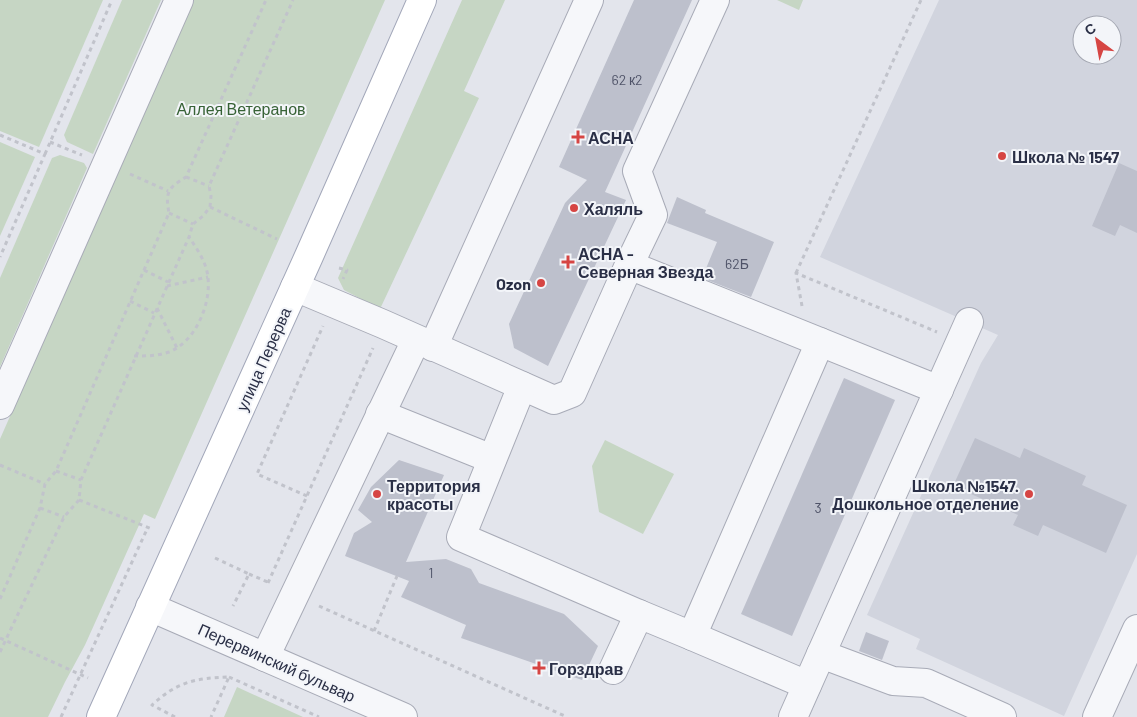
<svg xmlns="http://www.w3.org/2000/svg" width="1137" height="717" font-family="Barlow,sans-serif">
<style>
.built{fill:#d1d4de;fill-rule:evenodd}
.green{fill:#c6d6c4}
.building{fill:#bdc0cc}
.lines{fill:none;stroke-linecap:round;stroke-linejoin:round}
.minor-casing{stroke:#a8abb7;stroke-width:30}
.major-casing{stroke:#a2a7b9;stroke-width:30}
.path{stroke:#c1c3cb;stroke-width:3;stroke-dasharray:4 4;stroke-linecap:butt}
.minor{stroke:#f6f7fa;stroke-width:28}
.major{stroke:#fff;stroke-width:28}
.poi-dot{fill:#d64543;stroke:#f3f5f9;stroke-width:2}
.labels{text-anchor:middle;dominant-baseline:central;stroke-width:4;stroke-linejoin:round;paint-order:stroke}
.number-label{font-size:14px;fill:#4f5368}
.park-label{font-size:16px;fill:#376236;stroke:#f3f5f9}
.poi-label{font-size:16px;font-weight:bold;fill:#2a2f46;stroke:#f3f5f9;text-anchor:start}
.street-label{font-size:16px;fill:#2a2f46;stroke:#f3f5f9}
</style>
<rect width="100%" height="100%" fill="#e3e5ec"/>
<path class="built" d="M939,0H1137V554L1064,716L916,649L920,639L867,615L981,363L998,335L820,257ZM1082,25H1112V55H1082Z"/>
<g class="green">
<polygon points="0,0 103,0 39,147 0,131"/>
<polygon points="122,0 161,0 93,154 67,142 64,135"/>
<polygon points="194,0 385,0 155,519 144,514 85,645 65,682 48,717 0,717 0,439"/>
<polygon points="462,0 505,0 464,91 479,98 380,309 344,290 338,278"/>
<polygon points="777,0 803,0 799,10"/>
<polygon points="0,142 35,157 0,236"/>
<polygon points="60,155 84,163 87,168 0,367 0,278 52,158"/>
<polygon points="605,440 674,474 643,534 599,512 592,466"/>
<polygon points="237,687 303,717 224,717"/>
</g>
<g class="building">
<polygon points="634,0 692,0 605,192 626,200 548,366 514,348 509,324 565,203 587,180 559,167"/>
<polygon points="1119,163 1137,171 1137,233 1120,225 1115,236 1092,226"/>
<polygon points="677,197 706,210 705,213 774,242 751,297 702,278 717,242 667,223"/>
<polygon points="844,378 895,400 792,636 741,614"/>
<polygon points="975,438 1020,458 1024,448 1086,476 1082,485 1127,505 1106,553 1043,525 1038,536 1013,525 1018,515 953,486"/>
<polygon points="399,460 444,475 406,562 446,559 471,569 479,583 564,614 598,646 582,680 461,638 466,625 401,597 409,581 345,556 354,533 372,522 358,510 371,487"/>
<polygon points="866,632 889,641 882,660 859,651"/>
</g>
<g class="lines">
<defs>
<g id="minor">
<polyline points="629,265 653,215 637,171 715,0"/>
<polyline points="295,287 383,324 554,400 572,393 629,265 939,390"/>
<polyline points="433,347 589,0"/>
<polyline points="522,386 461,537 639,614"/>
<polyline points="0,405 179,0"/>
<polyline points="380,414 492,459"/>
<polyline points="150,607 403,717"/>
<polyline points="821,654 969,322"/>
<polyline points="265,657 416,340"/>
<polyline points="613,670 639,614 692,636"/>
<polyline points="807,685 692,636 820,342"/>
<polyline points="793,717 821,654 893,681 926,683 1002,717"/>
<polyline points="1097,717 1137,629"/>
</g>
<polyline id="major" points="101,717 309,256 422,0"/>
</defs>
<use href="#minor" class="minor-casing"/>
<use href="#major" class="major-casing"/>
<g class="path">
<polyline points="0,135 45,154 0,257"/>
<polyline points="50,142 82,155"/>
<polyline points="45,154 112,0"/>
<polyline points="130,174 168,191"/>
<polyline points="186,177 209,186"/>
<polyline points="210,207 277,239"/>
<polyline points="169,213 193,224"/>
<polyline points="339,268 347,270 343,279"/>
<polyline points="144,270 168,282"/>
<polyline points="796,273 921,0"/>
<polyline points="167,286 208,277"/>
<polyline points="130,301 154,313"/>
<polyline points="802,306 796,273 937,332"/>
<polyline points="157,308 177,348"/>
<path d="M134,356C146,356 158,356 169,352C195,342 211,305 208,278C207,263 197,249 189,237"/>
<polyline points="0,465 45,484"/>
<polyline points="56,471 81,480"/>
<polyline points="307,496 257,474 323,326"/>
<polyline points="79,500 152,529"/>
<polyline points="40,508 64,517"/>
<polyline points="215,558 249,574 233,606"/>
<polyline points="249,574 270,583"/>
<polyline points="268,583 373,348"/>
<path d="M0,599L40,508L45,484L56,471L169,213C165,192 168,188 186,177L266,0"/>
<polyline points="319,606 567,717"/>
<polyline points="374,631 397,576"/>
<polyline points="0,638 88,678"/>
<polyline points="0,652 64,517 79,500 81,480 189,237 193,224 203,216 210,207 211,196 209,186 293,0"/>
<polyline points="229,677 319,717"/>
<polyline points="61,717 148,527"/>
<path d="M175,717L152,705C177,682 195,678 229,677L211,717"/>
</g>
<use href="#minor" class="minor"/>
<use href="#major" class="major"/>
</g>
<g class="poi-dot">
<path d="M575.5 129.5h5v5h5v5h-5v5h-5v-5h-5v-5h5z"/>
<circle cx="1002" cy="156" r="5"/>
<circle cx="574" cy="208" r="5"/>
<path d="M565.5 254.5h5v5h5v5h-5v5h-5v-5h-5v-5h5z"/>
<circle cx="541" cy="283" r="5"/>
<circle cx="377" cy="494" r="5"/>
<circle cx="1029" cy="494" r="5"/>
<path d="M536.5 660.5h5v5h5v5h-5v5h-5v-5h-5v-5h5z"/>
</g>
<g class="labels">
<g class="number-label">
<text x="627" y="79">62 к2</text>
<text x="737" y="263">62Б</text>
<text x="818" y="507">3</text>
<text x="431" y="572">1</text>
</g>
<g class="park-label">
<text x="241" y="108">Аллея Ветеранов</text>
</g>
<g class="poi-label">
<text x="588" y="137">АСНА</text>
<text x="1012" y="156">Школа № 1547</text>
<text x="584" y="208">Халяль</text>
<text x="578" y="253">АСНА -<tspan x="578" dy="18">Северная Звезда</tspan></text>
<text x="531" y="283" text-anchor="end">Ozon</text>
<text x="387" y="485">Территория<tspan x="387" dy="18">красоты</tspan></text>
<text x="1019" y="485" text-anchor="end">Школа №1547.<tspan x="1019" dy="18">Дошкольное отделение</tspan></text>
<text x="549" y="668">Горздрав</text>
</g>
<g class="street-label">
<text transform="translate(263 359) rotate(-66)">улица Перерва</text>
<text transform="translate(277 662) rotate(24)">Перервинский бульвар</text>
</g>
</g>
<g transform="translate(1097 40) rotate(328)"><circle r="24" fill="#f3f5f9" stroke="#a3a6b1"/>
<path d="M0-4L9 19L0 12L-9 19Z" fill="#d64543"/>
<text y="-8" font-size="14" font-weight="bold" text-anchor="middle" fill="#2a2f46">С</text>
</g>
</svg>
